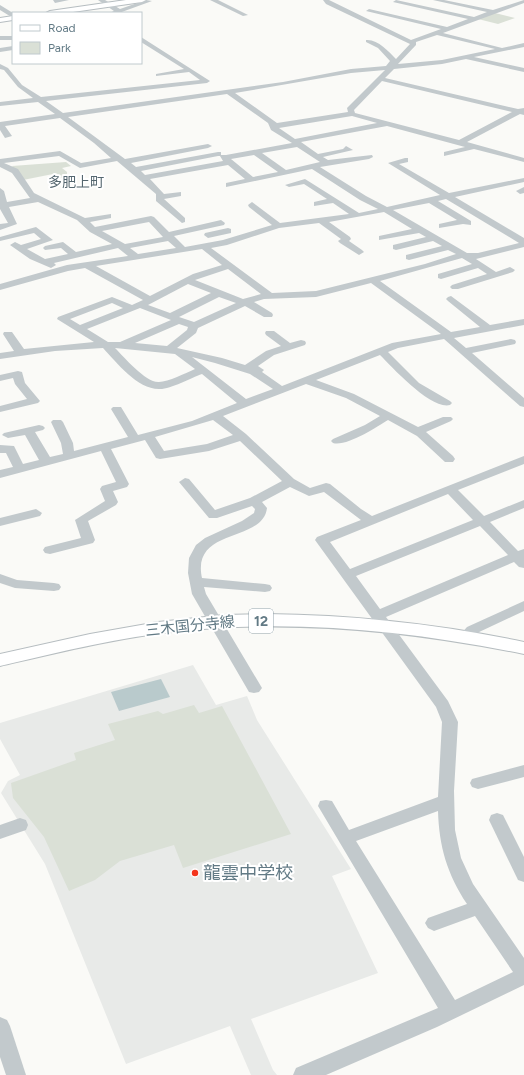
<svg xmlns="http://www.w3.org/2000/svg" width="524" height="1075" font-family="Figtree,'Noto Sans JP',sans-serif">
<style>
.built{fill:#e8eae8}
.green{fill:#dae0d6}
.water{fill:#b9cacc}
.lines{fill:none;stroke-linecap:round;stroke-linejoin:round}
.major-casing{stroke:#b6bdc0;stroke-width:2}
.minor{fill:#c2c9cc;fill-rule:evenodd}
.major{fill:#fff;fill-rule:evenodd}
.poi-dot{fill:#f4351d;stroke:#fff;stroke-width:1.5}
.labels{text-anchor:middle;dominant-baseline:central;stroke-width:4;stroke-linejoin:round;paint-order:stroke}
.far-quarter-label{font-size:14px;fill:#556770;stroke:#fff}
.shield{fill:#fff;stroke:#91a2aa;stroke-width:1}
.shield-label{font-size:14px;font-weight:bold;fill:#627a85}
.street-label{font-size:15px;fill:#627a85;stroke:#fff}
.near-poi-label{font-size:18px;fill:#627a85;stroke:#fff;text-anchor:start}
</style>
<rect width="100%" height="100%" fill="#fafaf7"/>
<polygon class="built" points="193,665 216,705 247,696 257,720 351,869 332,876 378,973 251,1019 273,1070 277,1075 251,1075 230,1026 126,1064 45,864 1,793 8,781 20,775 0,739 0,723"/>
<g class="green">
<polygon points="495,13 515,18 498,24 478,19"/>
<polygon points="66,162 71,166 62,168 67,172 67,177 60,178 53,174 23,180 12,166"/>
<polygon points="194,705 199,713 222,706 291,834 183,868 174,845 120,861 95,880 69,891 44,837 13,798 11,783 76,760 74,753 115,740 108,724 158,711 163,714"/>
</g>
<polygon class="water" points="161,679 170,697 119,711 111,692"/>
<g class="lines">
<defs>
<g id="major">
<polygon points="126,0 146,0 142,2 66,13 46,13 50,11"/>
<polygon points="13,16 13,20 0,22 0,18"/>
<path d="M267,614C354,615 439,624 524,642V654C411,631 296,619 181,631C120,637 60,652 0,666V654L90,634L158,622L224,615Z"/>
</g>
</defs>
<use href="#major" class="major-casing"/>
<g class="minor">
<polygon points="53,0 69,0 55,3"/>
<polygon points="98,0 105,0 120,9 146,0 152,1 119,13 109,13 114,11"/>
<polygon points="210,0 218,0 248,15 243,16"/>
<path d="M323,0H329L411,40L441,29L366,11L369,9L447,27L468,19L393,2L396,0L474,17L487,12L433,0H444L493,10L524,0V3L443,33L502,48L524,43V47L474,57L524,68V72L466,59L442,64L394,69L385,78L518,109L524,108V115L520,114L467,142L524,158V162L474,149L444,156V152L465,147L387,126L301,142L318,154L343,149L346,146L353,150L323,157L328,160L372,155L373,157L369,159L320,167L366,196L387,207L440,195L388,163L405,158H408V162L399,164L449,193L524,178V182L455,197L524,238V247L476,259L496,272L510,267L515,270L513,272L458,289H452L450,287L452,285L487,274L478,268L441,279L438,278V274L472,264L462,258L380,281L451,332L480,327L448,301L446,299L448,297L451,296L490,325L524,319V325L454,338L466,348L511,339L515,340L516,342L515,344L472,353L524,398V407L520,406L444,339L398,348L388,352L419,383L450,401L452,403L450,405C431,410 393,368 380,355L316,380L354,394L418,427L443,417H451L453,419L451,421L426,432L453,456L455,459L453,462H445L417,436L388,420C377,427 346,447 333,443L331,441L333,439L365,425L380,416L346,398L306,384L223,416L246,434L294,479L310,488L326,483L330,484L361,509L372,516L524,456V464L458,490L484,516L524,500V508L490,522L518,551L524,549V568L519,567L514,562L386,617L448,701L458,722L454,791L455,830L461,858L473,884L524,958V985L437,1027L326,1075H293L296,1068L438,1008L318,806L320,801L326,800L332,801L349,830L438,797L442,722L436,707L315,540L317,537L361,520L324,492L309,496L290,487L262,502L267,508C263,543 191,527 202,578L265,584L270,585L272,588L270,591L265,592L204,587L206,594L262,688L259,692L254,693L249,692L192,594L188,573L189,558L196,545L205,538L242,521L254,513L255,509L252,506L217,518H209L179,482L185,478L189,479L215,510L250,498L282,481L240,441L209,451L160,459L156,458L145,440L111,449L129,484L127,487L113,491L118,502L116,505L88,521L95,540L93,543L50,554L45,553L43,550L45,547L81,538L75,520L105,501L100,489L102,486L116,482L101,451L0,478V470L13,467L6,453H0V445L14,446L23,464L39,460L25,435L8,438L2,435L4,433L39,425L43,426L45,428L43,430L35,432L50,457L63,454L61,443L51,422L53,420H61L63,422L73,443L74,451L128,437L111,409L113,407H121L138,435L192,421L237,403L202,374C191,378 171,389 160,389C138,390 117,363 103,348L55,351L0,359V353L14,351L3,334L4,332H12L24,349L94,342L57,319L58,317L112,297L132,305L143,300L85,268L68,271L0,290V284L67,265L128,256L118,248L54,263L56,265L51,268L30,259L10,245L15,242L21,245L41,239L34,233L0,241V237L36,227L53,240L27,249L45,259L68,254L61,248L45,250L43,248L45,246L63,242L76,252L112,244L90,232L77,220L38,202L9,207L17,224L0,230V224L8,223L0,209V188L4,191L7,202L30,198L12,173L0,167V159L60,151L81,163L111,158L94,143L60,118L5,126L12,136L5,138L0,130V122L55,114L38,102L0,106V102L33,98L18,87L4,70L0,69V64L8,68L22,85L41,97L200,80L189,72L156,76V74L184,69L141,42V37L210,81L207,83L46,101L63,113L283,82L351,69L386,66L390,61L378,48L366,42V40C378,39 388,51 396,59L410,44L326,4ZM437,35L495,49L442,60L398,64L416,45V42ZM385,70L347,108L348,112L277,123L235,93L351,73ZM382,81L512,112L459,140L355,113L354,110ZM227,94L268,123L271,130L292,143L226,155H221V152H218L136,167L131,163L208,148L212,146L208,144L125,159L68,117ZM352,116L377,123L295,139L279,128ZM297,147L320,162L286,170L262,153ZM254,155L278,172L253,177L231,159ZM59,156L80,168L117,161L156,194V201L182,223L185,222V218L164,199L181,196V192L164,194L150,179L228,165L245,179L226,183V187L312,169L360,200L378,209L359,213L305,179L285,185L289,187L304,184L327,199L314,202V206L333,203L349,214L280,223L252,202L248,205L249,207L272,225L223,240L185,247L174,236L224,225L225,223L221,220L169,232L154,217L151,216L95,227L90,222L111,218V214L85,218L34,193L18,169L4,163ZM218,156H220L223,161L145,175L141,171ZM446,199L519,243L478,253H467L393,210L429,203L457,220L439,224V228L463,224L471,225V221L438,201ZM384,212L412,229L379,236V240L419,233L426,237L393,245V249L396,250L433,241L442,246L406,255V259L409,260L448,250L456,254L425,264L316,291L272,293L211,248L227,245L279,228L319,223L341,239L338,241L340,243L359,255L364,252L362,250L349,241L351,239L350,237L329,222ZM149,222L163,237L125,244L102,231ZM168,241L176,248L138,254L130,248ZM202,249L222,265L193,274L150,296L96,266ZM228,269L261,294L243,299L195,280ZM371,283L441,334L392,343L282,386L262,372L264,370L258,366L274,355L305,345L306,343L305,341L301,340L290,343L274,331H266L265,333L266,335L281,346L266,351L245,365L222,358L177,348L196,333L198,328L245,306L264,317H272L273,315L272,313L254,302L264,299L316,297ZM188,284L211,293L170,313L148,305ZM219,297L236,303L194,322L179,317ZM112,303L123,308L80,325L70,319ZM140,308L171,320L120,342H108L87,329ZM179,324L188,327L187,330L167,346L135,343ZM115,348L175,354L195,369C186,373 168,382 159,382C146,383 124,357 115,348ZM192,357L215,363L250,374L273,389L246,399ZM213,420L233,435L207,444L164,451L155,437ZM448,494L473,520L350,569L330,542ZM480,526L508,555L380,609L356,576ZM438,811C439,846 447,874 467,904L428,918L425,923L428,928L434,931L475,916L513,972L455,1000L356,841Z"/>
<polygon points="0,5 13,13 13,18 0,10"/>
<rect x="0" y="36" width="13" height="4"/>
<polygon points="13,46 13,50 0,52 0,48"/>
<polygon points="524,187 524,193 520,194 516,191"/>
<polygon points="228,228 231,229 231,233 208,238 204,235 205,233"/>
<polygon points="18,371 22,372 25,383 40,401 38,403 0,412 0,406 27,399 15,384 13,378 0,381 0,375"/>
<polygon points="36,509 42,513 40,516 0,526 0,518"/>
<polygon points="0,574 17,580 54,583 59,584 61,587 59,590 54,591 15,588 0,583"/>
<path d="M524,601V611L477,633C472,638 469,640 462,638L460,635L467,627Z"/>
<polygon points="524,765 524,777 478,789 472,787 470,783 472,779"/>
<polygon points="497,813 503,815 524,857 524,882 518,880 489,820 491,815"/>
<polygon points="20,818 26,820 28,825 26,830 0,839 0,825"/>
<polygon points="0,1017 7,1020 10,1026 26,1075 6,1075 0,1057"/>
</g>
<use href="#major" class="major"/>
</g>
<circle class="poi-dot" cx="195" cy="873" r="4"/>
<g class="labels">
<g class="far-quarter-label">
<text x="76" y="182">多肥上町</text>
</g>
<rect class="shield" x="249" y="609" width="24" height="24" rx="3"/>
<g class="shield-label">
<text x="261" y="621">12</text>
</g>
<g class="street-label">
<text transform="translate(190 626) rotate(-6)">三木国分寺線</text>
</g>
<g class="near-poi-label">
<text x="203" y="873">龍雲中学校</text>
</g>
</g>
<rect x="12" y="12" width="130" height="52" fill="#ffffff" stroke="#c0cace"/>
<rect x="20" y="25" width="20" height="6" fill="#ffffff" stroke="#c0cace"/>
<text x="48" y="32" font-size="12" fill="#627a85">Road</text>
<rect x="20" y="42" width="20" height="12" fill="#dae0d6" stroke="#c0cace"/>
<text x="48" y="52" font-size="12" fill="#627a85">Park</text>
</svg>
